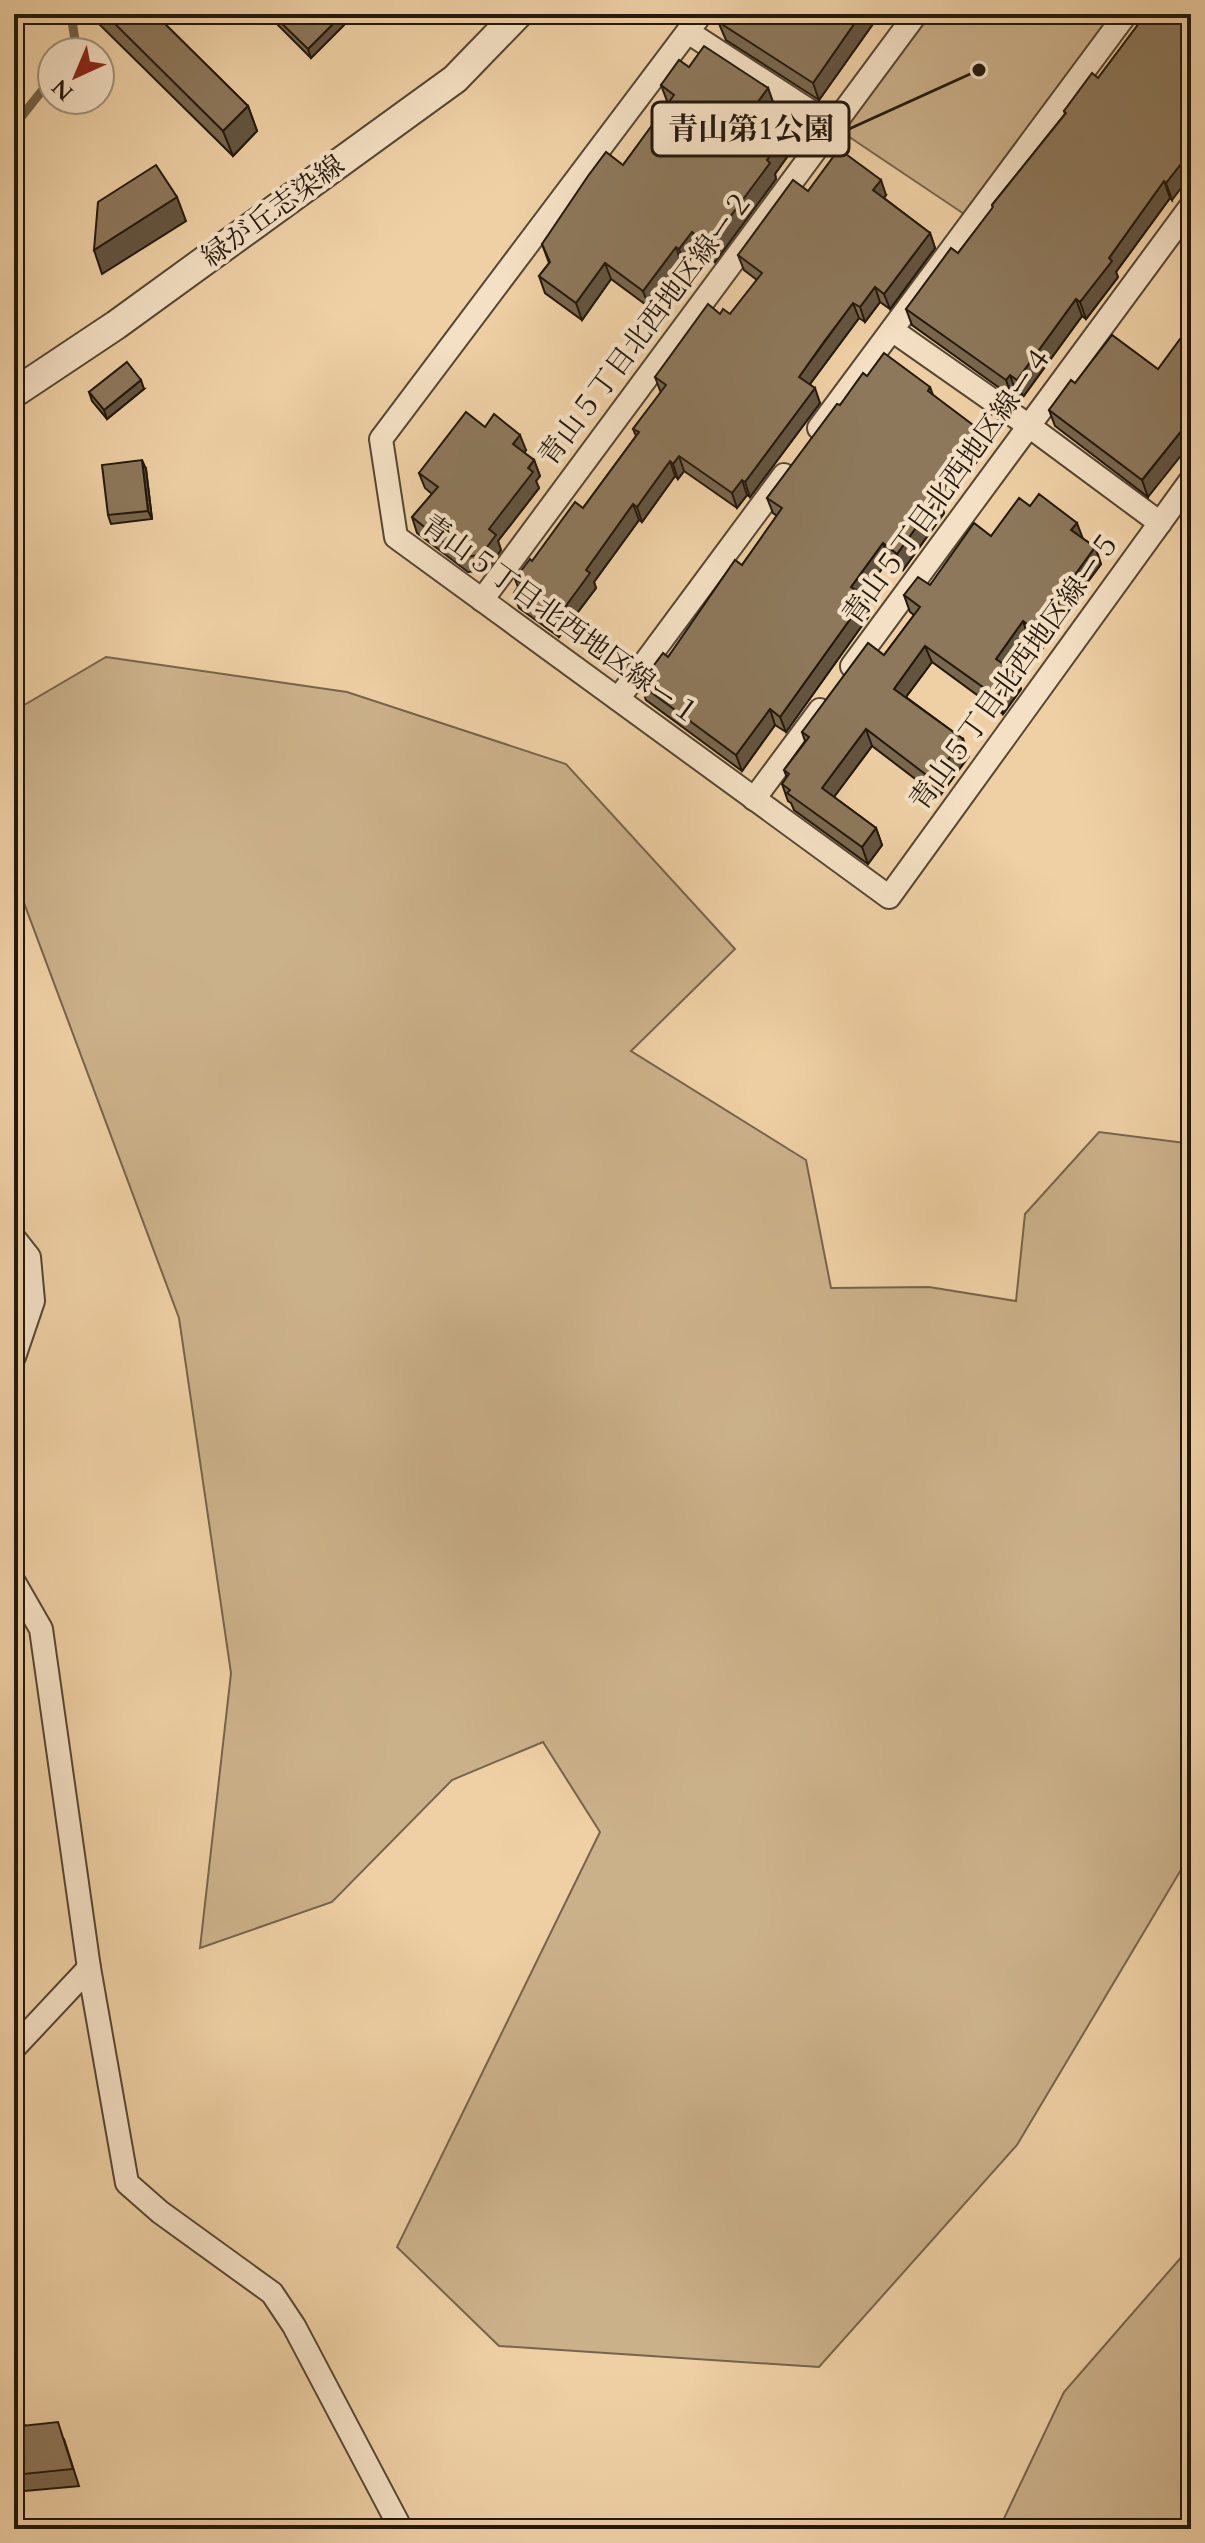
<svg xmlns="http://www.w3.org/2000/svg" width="1205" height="2543" font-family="Cardo,'Noto Serif JP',serif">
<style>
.green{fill:#cbb18a;stroke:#77644b;stroke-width:2}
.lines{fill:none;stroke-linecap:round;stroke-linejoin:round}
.stream{stroke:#736148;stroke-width:9}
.minor-casing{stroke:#564632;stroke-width:26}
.tertiary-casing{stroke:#564632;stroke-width:32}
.minor{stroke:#f4e0c4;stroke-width:22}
.tertiary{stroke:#f4e0c4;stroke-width:28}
.wall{fill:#79674e;stroke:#23180c;stroke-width:2}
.shaded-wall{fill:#635440;stroke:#23180c;stroke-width:2}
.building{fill:#8d785b;stroke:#23180c;stroke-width:2}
.labels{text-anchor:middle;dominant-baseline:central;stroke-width:8;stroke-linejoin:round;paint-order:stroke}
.street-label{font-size:28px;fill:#23180c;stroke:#f4e0c4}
.leader{fill:none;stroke:#23180c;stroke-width:3}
.callout-dot{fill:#23180c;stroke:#f4e0c4;stroke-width:3}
.callout{fill:#f4e0c4;stroke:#23180c;stroke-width:3}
.callout-label{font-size:30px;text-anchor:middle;font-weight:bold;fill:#23180c}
</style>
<rect width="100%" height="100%" fill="#eed0a4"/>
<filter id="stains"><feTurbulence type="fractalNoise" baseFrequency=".0025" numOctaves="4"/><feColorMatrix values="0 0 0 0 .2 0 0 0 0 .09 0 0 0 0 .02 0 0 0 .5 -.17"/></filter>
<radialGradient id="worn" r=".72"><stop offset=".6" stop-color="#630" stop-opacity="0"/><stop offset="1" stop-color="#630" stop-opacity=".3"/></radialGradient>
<g class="green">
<polygon points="916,14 1126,14 973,220 833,126"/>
<polygon points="106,657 347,692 566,764 735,949 631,1051 806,1160 831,1288 929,1287 1016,1301 1025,1214 1099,1132 1185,1143 1191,1140 1191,1853 1017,2145 819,2367 499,2346 397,2247 600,1832 543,1742 452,1780 332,1902 200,1948 231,1673 179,1318 14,876 14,711"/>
<polygon points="1191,2246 1191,2529 999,2529 1064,2392"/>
</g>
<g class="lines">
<g class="stream">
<polyline points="71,14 76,47 72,52"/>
<polyline points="14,126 52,78"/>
</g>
<defs>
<g id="minor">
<polyline points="701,14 381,439 396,537 889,897 1191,480"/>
<polyline points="688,32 833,126"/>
<polyline points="892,330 1029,426 1160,523"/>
<polyline points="819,428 1126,14"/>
<polyline points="482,600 916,14"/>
<polyline points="852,666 1191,206"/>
<polyline points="618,699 784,475"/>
<polyline points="754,799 820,710"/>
<polyline points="14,1238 29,1257 33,1301 14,1357"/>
<polyline points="14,1582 41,1629 89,1968 127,2183 160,2212 272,2293 294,2326 401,2529"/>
<polyline points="14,2048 89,1968"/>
</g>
<polyline id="tertiary" points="14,393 116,325 455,79 518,14"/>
</defs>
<use href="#minor" class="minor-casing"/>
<use href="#tertiary" class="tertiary-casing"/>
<use href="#minor" class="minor"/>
<use href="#tertiary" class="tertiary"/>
</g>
<g class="wall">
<polygon points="95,14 155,14 248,106 257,131 233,156 98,23"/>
<polygon points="267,14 355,14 311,58"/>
<polygon points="720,14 880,14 819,100 726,40 717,19"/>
<polygon points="1146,14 1172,200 1170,198 1116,272 1118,277 1086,319 1082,316 1023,397 1016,392 1012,397 912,325 906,309 958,253 993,208 992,205 1065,114 1064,111 1098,78"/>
<polygon points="689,67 768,88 774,105 764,118 787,134 792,150 775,174 776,179 715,262 698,249 685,266 681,263 649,307 611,279 582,320 545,293 539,276 549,263 542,244 623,165 669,103 667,101 661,85"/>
<polygon points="808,191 886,195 884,198 930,233 935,248 890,309 880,302 865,322 859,318 810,384 820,403 750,497 747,495 737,508 684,471 678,479 675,476 642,522 639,520 594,582 596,588 559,637 519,608 514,593 518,587 515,579 583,508 636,436 633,429 661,393 655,377 720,314 730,314 757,280 744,270 738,255"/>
<polygon points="1191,252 1191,278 1184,261"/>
<polygon points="1158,369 1148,497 1055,426 1049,410 1075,383"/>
<polygon points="867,376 930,387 933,395 987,447 943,510 944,513 903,570 889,559 863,595 871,613 786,732 775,725 742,771 646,700 640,684 668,657 742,565 777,516 773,513 767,498 840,405"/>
<polygon points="144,389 107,419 92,401 89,392"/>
<polygon points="485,427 526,450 524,453 534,460 540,476 536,481 539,488 498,541 501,550 487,570 468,572 417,533 412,517 432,494 425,488 419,473"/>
<polygon points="146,469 152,519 111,524 108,515"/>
<polygon points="1030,506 1082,538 1095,547 1101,564 1071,604 1073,609 1043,648 1029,638 1008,667 1021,689 1003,714 932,662 906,697 963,739 969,756 939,797 872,746 834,797 876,828 882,845 868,864 794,810 791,803 788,801 782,784 787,778 784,770 805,741 802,732 884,655 914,615 910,612 904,595 930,585 991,536"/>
<polygon points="14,2388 24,2425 64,2439 79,2486 14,2492"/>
</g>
<g class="shaded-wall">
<polygon points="343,14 355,14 311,58 308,49"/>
<polygon points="861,14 880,14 819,100 813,83"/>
<polygon points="892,14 899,14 894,20"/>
<polygon points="768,88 774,105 758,126 752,110"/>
<polygon points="248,106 257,131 233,156 223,131"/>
<polygon points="787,134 792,150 775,174 776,179 715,262 709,245 767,160"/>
<polygon points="1191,151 1191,175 1172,200 1166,183"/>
<polygon points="881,180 886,195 879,205 873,190"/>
<polygon points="1164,181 1170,198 1116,272 1118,277 1086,319 1080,302 1109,258"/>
<polygon points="177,197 186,221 102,274 94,250"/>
<polygon points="692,232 698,249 685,266 679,249"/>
<polygon points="930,233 935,248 890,309 884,294"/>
<polygon points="676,247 681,263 649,307 643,291"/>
<polygon points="605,263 611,279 582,320 576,303"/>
<polygon points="875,287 880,302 865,322 860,307"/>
<polygon points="1076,299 1082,316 1023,397 1017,380"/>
<polygon points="853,303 859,318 804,392 799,377"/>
<polygon points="1010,375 1016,392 1012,397 1006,380"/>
<polygon points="141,380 144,389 107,419 104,410"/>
<polygon points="815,388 820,403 750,497 745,482"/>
<polygon points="1191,419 1191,443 1148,497 1142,480"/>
<polygon points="981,431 987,447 943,510 944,513 903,570 897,554"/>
<polygon points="520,435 526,450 519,460 513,444"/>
<polygon points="679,456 684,471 678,479 673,464"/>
<polygon points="142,460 146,469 152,519 148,511"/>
<polygon points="534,460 540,476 536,481 539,488 498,541 501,550 487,570 481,555 489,529"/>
<polygon points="670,461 675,476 642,522 637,507"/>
<polygon points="742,480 747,495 737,508 732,493"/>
<polygon points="633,504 639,520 594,582 596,588 559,637 554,622 586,570"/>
<polygon points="1077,523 1083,539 1071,530"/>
<polygon points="883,543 889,559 857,602 851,587"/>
<polygon points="1095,547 1101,564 1071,604 1073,609 1043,648 1037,632 1064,590"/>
<polygon points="866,597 871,613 786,732 780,717"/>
<polygon points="1023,621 1029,638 1002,675 996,659"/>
<polygon points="925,646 932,662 900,705 894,689"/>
<polygon points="1015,672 1021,689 1003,714 997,697"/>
<polygon points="770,709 775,725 742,771 736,755"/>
<polygon points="866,729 872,746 828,805 822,788"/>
<polygon points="963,739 969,756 939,797 933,780"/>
<polygon points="876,828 882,845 868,864 862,847"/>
<polygon points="14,2388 28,2442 22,2426 14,2395"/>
</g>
<g class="building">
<polygon points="105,14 155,14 248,106 223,131"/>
<polygon points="272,14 343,14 308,49"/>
<polygon points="720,14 861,14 813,83 720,23 717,19"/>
<polygon points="1146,14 1191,14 1191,151 1166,183 1164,181 1109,258 1112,261 1080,302 1076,299 1017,380 1010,375 1006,380 906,309 951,248 958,253 993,207 992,205 1066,113 1064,111 1092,73 1098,78"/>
<polygon points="704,46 768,88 752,110 787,134 767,160 770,163 709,245 692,232 679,249 676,247 643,291 605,263 576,303 539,276 550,262 542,244 588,176 606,152 623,165 674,95 661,85 679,60 689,67"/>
<polygon points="839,149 881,180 873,190 930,233 884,294 875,287 860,307 853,303 823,343 799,377 815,388 745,482 742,480 732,493 679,456 673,464 670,461 637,507 633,504 586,570 590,573 554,622 514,593 521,583 515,579 530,559 532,561 575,502 583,508 639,432 633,429 666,385 655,377 708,304 720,314 723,309 730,314 762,273 738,255 793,180 808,191"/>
<polygon points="156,165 177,197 94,250 98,202"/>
<polygon points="1191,252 1191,266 1184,261"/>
<polygon points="1191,324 1191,419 1142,480 1049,410 1071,380 1075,383 1112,335 1158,369"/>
<polygon points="884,353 930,387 928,391 981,431 936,496 938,497 897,554 883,543 851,587 866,597 780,717 770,709 736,755 640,684 663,653 668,657 735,560 742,565 782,508 767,498 837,404 840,405 863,373 867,376"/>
<polygon points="127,362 141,380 104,410 89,392"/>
<polygon points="466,412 485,427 494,414 520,435 513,444 534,460 528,468 533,472 489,529 496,535 481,555 462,557 412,517 438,487 419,473"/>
<polygon points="142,460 148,511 108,515 102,465"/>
<polygon points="1039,494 1077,523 1071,530 1095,547 1064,590 1067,592 1037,632 1023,621 996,659 1015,672 997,697 925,646 894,689 963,739 933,780 866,729 822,788 876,828 862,847 787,793 790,790 782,784 789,774 784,770 809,737 802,732 868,643 884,655 920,607 904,595 918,577 930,585 974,523 991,536 1019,498 1030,506"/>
<polygon points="14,2395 22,2426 58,2422 73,2469 14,2475"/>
</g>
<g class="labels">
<g class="street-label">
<text transform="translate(273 211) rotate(-36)">緑が丘志染線</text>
<text transform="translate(646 328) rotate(-53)">青山５丁目北西地区線ー２</text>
<text transform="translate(948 485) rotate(-54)">青山５丁目北西地区線ー４</text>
<text transform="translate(561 620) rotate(36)">青山５丁目北西地区線ー１</text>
<text transform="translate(1015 671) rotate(-54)">青山５丁目北西地区線ー５</text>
</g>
</g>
<path class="leader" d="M979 70L849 129"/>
<circle class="callout-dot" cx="979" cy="70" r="8"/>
<rect class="callout" x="652" y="102" width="197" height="54" rx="8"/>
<g class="callout-label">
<text x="751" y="139">青山第1公園</text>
</g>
<rect width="1205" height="2543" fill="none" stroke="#eed0a4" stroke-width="48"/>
<rect x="16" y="16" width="1173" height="2511" fill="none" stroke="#23180c" stroke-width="4"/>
<rect x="24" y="24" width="1157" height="2495" fill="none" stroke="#23180c" stroke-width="2"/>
<g transform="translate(76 76) rotate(224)"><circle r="38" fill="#f4e0c4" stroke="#a0907a" stroke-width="2"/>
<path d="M0-6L14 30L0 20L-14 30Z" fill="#8f2418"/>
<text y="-12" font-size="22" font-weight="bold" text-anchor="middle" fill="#23180c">N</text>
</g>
<rect width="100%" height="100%" filter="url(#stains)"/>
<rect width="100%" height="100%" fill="url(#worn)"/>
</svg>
